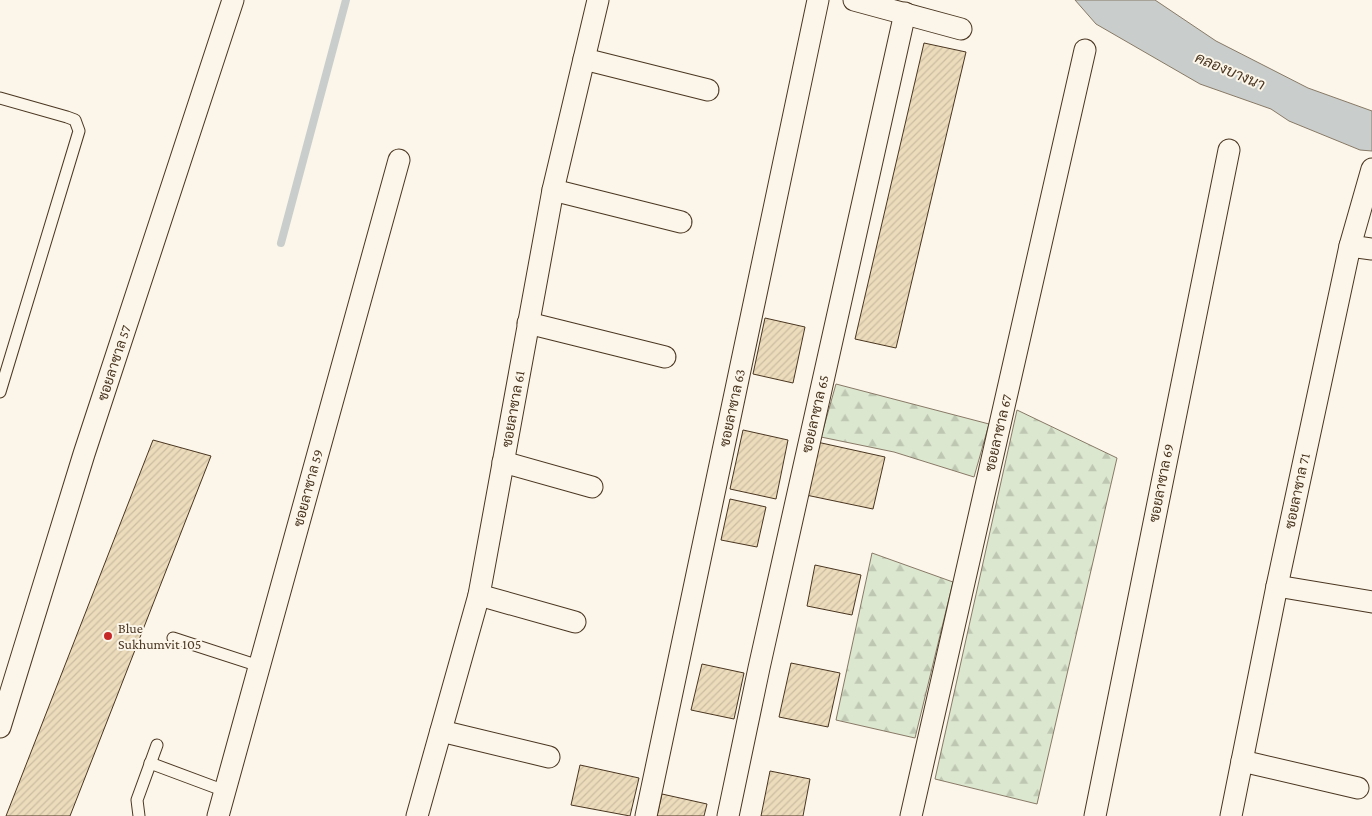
<svg xmlns="http://www.w3.org/2000/svg" width="1372" height="816" font-family="'Crimson Pro',Sarabun,serif">
<style>
.forest{fill:url(#forest-firs);stroke:#887966}
.water{fill:#c9cecd;stroke:#887966}
.lines{fill:none;stroke-linecap:round;stroke-linejoin:round}
.stream{stroke:#c9cecd;stroke-width:8}
.building{fill:url(#building-hatch);stroke:#4a3520}
.service-casing{stroke:#4a3520;stroke-width:13}
.minor-casing{stroke:#4a3520;stroke-width:23}
.service{stroke:#fbf6e9;stroke-width:11}
.minor{stroke:#fbf6e9;stroke-width:21}
.poi-dot{fill:#c62828;stroke:#fbf6e9;stroke-width:2}
.labels{text-anchor:middle;dominant-baseline:central;stroke-width:4;stroke-linejoin:round;paint-order:stroke}
.street-label{font-size:14px;fill:#4a3520;stroke:#fbf6e9}
.poi-label{font-size:14px;fill:#4a3520;stroke:#fbf6e9;text-anchor:start}
.water-label{font-size:15px;font-style:italic;fill:#4a3520;stroke:#fbf6e9}
</style>
<defs>
<pattern id="forest-firs" width="22" height="20" patternUnits="userSpaceOnUse" patternTransform="scale(1.25)"><rect width="22" height="20" fill="#dce7d0"/><path d="M5 1l3.5 6h-7zM16 11l3.5 6h-7z" fill="#bec7b2"/></pattern>
<pattern id="building-hatch" width="6" height="6" patternUnits="userSpaceOnUse" patternTransform="scale(1.25)"><rect width="6" height="6" fill="#ecdcbc"/><path d="M-1 1l2-2M0 6l6-6M5 7l2-2" fill="none" stroke="#ccbda1"/></pattern>
</defs>
<rect width="100%" height="100%" fill="#fbf6e9"/>
<g class="forest">
<polygon points="836,384 989,424 974,477 894,452 821,437"/>
<polygon points="1017,410 1117,458 1037,804 935,779"/>
<polygon points="872,553 953,582 915,738 836,720"/>
</g>
<polygon class="water" points="1075,0 1155,0 1216,41 1308,88 1372,111 1372,151 1360,150 1289,121 1271,109 1200,84 1096,24"/>
<g class="lines">
<polyline class="stream" points="281,243 346,0"/>
</g>
<g class="building">
<polygon points="924,43 966,52 896,348 855,339"/>
<polygon points="765,318 805,327 793,383 753,374"/>
<polygon points="743,430 788,440 776,499 730,489"/>
<polygon points="153,440 211,456 70,816 6,816"/>
<polygon points="817,442 885,457 873,509 806,495"/>
<polygon points="730,499 766,507 757,547 721,540"/>
<polygon points="815,565 861,575 852,615 807,606"/>
<polygon points="791,663 840,673 828,727 779,717"/>
<polygon points="702,664 744,673 734,719 691,710"/>
<polygon points="580,765 639,778 630,816 571,805"/>
<polygon points="770,771 810,779 803,816 761,816"/>
<polygon points="662,794 707,804 704,816 657,816"/>
</g>
<g class="lines">
<defs>
<g id="service">
<polyline points="0,98 67,117 75,120 79,131 0,392"/>
<polyline points="173,638 259,666"/>
<polyline points="150,763 225,791"/>
<polyline points="139,816 137,800 157,745"/>
</g>
<g id="minor">
<polyline points="854,0 961,29"/>
<polyline points="584,59 708,90"/>
<polyline points="553,190 681,222"/>
<polyline points="1350,246 1372,249"/>
<polyline points="528,323 665,357"/>
<polyline points="503,462 592,487"/>
<polyline points="1277,586 1372,602"/>
<polyline points="479,595 575,622"/>
<polyline points="0,727 84,454 233,0"/>
<polyline points="441,731 549,757"/>
<polyline points="1242,761 1358,788"/>
<polyline points="218,816 399,160"/>
<polyline points="417,816 479,595 553,190 598,0"/>
<polyline points="646,816 818,0"/>
<polyline points="728,816 759,668 905,13"/>
<polyline points="911,816 1085,50"/>
<polyline points="1095,816 1229,150"/>
<polyline points="1231,816 1277,586 1350,246 1372,169"/>
</g>
</defs>
<use href="#service" class="service-casing"/>
<use href="#minor" class="minor-casing"/>
<use href="#service" class="service"/>
<use href="#minor" class="minor"/>
</g>
<circle class="poi-dot" cx="108" cy="636" r="5"/>
<g class="labels">
<g class="street-label">
<text transform="translate(114 363) rotate(-72)">ซอยลาซาล 57</text>
<text transform="translate(732 408) rotate(-78)">ซอยลาซาล 63</text>
<text transform="translate(513 409) rotate(-80)">ซอยลาซาล 61</text>
<text transform="translate(815 414) rotate(-77)">ซอยลาซาล 65</text>
<text transform="translate(998 433) rotate(-77)">ซอยลาซาล 67</text>
<text transform="translate(1161 483) rotate(-79)">ซอยลาซาล 69</text>
<text transform="translate(308 488) rotate(-75)">ซอยลาซาล 59</text>
<text transform="translate(1297 491) rotate(-78)">ซอยลาซาล 71</text>
</g>
<g class="poi-label">
<text x="118" y="628">Blue<tspan x="118" dy="16">Sukhumvit 105</tspan></text>
</g>
<g class="water-label">
<text transform="translate(1230 71) rotate(23)">คลองบางนา</text>
</g>
</g>
</svg>
